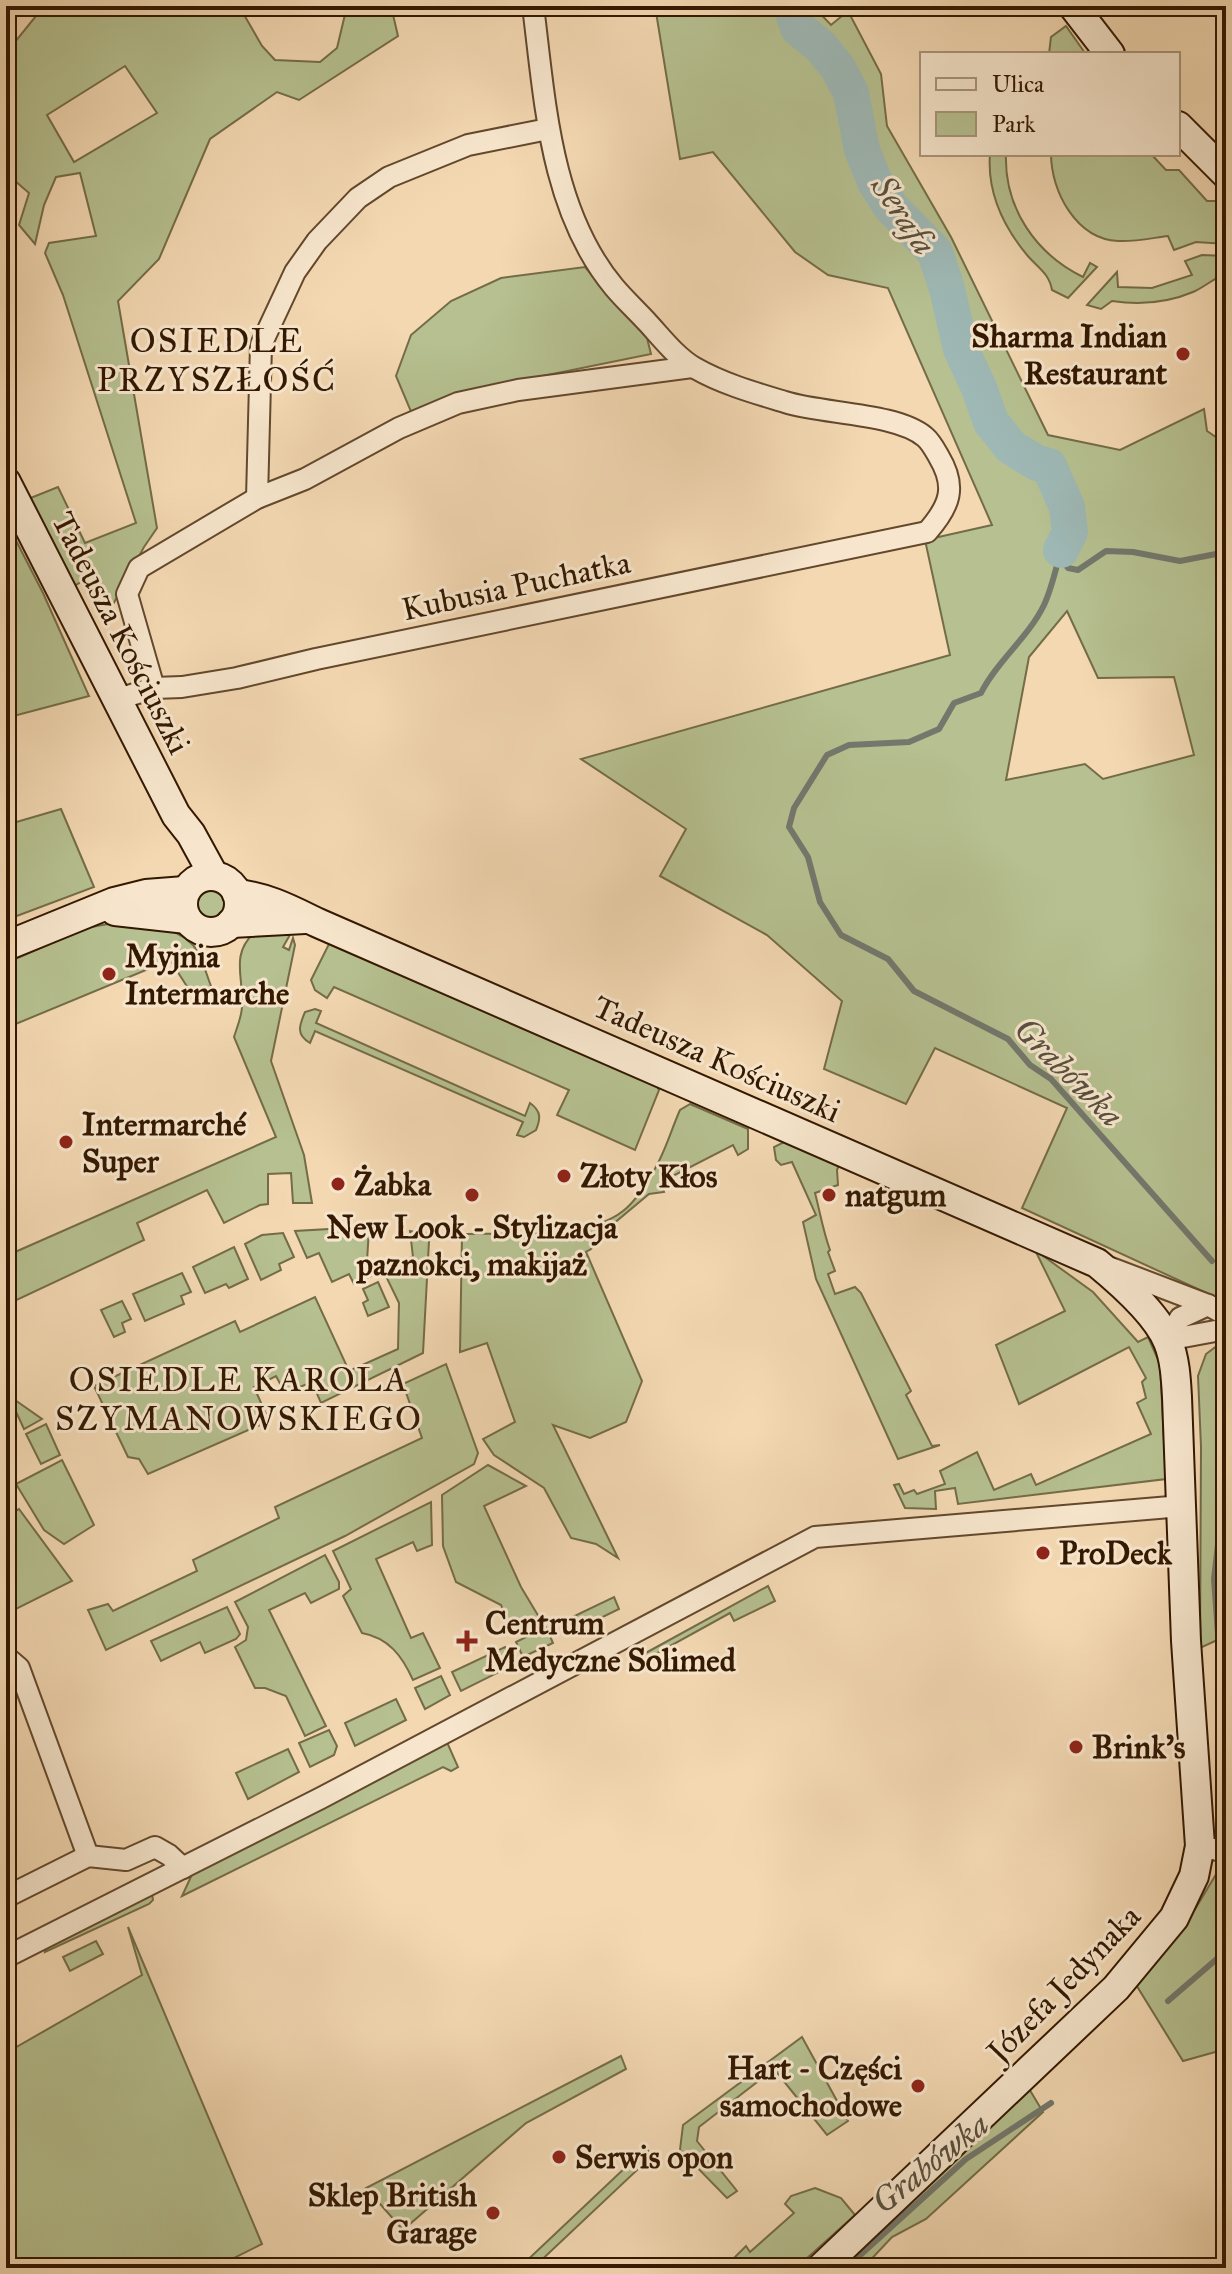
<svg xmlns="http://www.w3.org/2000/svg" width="1232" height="2274" font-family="'IM FELL Great Primer',serif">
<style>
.green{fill:#b6c090;stroke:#746c48;stroke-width:2;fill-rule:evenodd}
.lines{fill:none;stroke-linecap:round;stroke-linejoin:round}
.stream{stroke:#73786d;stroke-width:6}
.river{stroke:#9eb8b5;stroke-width:36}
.street-casing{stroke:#63482c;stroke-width:24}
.secondary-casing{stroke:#331800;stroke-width:32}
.street{stroke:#f7e6cd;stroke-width:20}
.secondary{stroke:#f7e6cd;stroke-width:28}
.poi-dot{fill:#8f2418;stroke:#f7e6cd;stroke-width:3}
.labels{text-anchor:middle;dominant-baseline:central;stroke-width:6;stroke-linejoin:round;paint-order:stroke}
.poi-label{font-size:32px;font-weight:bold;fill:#331800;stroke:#f7e6cd;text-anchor:start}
.street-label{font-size:32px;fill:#331800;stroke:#f7e6cd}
.water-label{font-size:34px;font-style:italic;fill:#58503f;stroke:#f7e6cd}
.neighbourhood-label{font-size:34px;letter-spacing:2px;fill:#331800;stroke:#f7e6cd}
</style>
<rect width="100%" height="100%" fill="#f3d8b2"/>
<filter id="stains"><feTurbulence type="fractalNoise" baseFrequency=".0025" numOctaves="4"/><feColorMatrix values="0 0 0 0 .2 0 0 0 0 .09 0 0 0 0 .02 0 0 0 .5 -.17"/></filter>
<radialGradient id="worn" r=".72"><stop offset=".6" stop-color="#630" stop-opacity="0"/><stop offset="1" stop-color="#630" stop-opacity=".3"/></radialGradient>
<g class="green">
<path d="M44,6H239L262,46L275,60L320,62L337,48L347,6H391L398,36L299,100L277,92L210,139L159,259L118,301L157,528L144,547L110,610L93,575L74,586L28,499L58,487L85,543L136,523L63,295L45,253L49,243L96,236L80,173L56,177L44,205L35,244L19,225L29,193L6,173V135H9L6,127V53ZM125,66L157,113L74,162L47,115Z"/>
<path d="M655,6H813L831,25L848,11L881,74L887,126L951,237L1048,435L1120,450L1204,409L1207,431L1226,444V1302L1022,1208L1067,1108L935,1048L906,1104L824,1069L842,1001L767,935L660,876L686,829L581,759L950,655L925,540L992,525L888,288L828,275L795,252L713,152L680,159ZM1067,611L1098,678L1174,677L1194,755L1103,779L1085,764L1006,780L1029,657Z"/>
<polygon points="1066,26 1085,53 1085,54 1049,54 1051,37"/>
<path d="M990,154H1006C1004,208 1036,254 1083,277L1090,263L1097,267L1068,298L1052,290C1049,273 1038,268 1027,255C1003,226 987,192 990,154Z"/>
<path d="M1051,154H1151L1166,170H1179L1207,201H1222L1226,205V244L1196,242L1174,250L1168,236C1152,238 1134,242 1118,241C1076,239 1051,191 1051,154Z"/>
<path d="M1202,255L1226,256V274C1215,277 1205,287 1193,292C1167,303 1139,305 1112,301L1101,309L1087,305L1117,272L1118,287L1152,288L1192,275L1185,261Z"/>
<polygon points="585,267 647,338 651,354 473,390 412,414 396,376 411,335 451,301 501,278"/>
<polygon points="6,521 43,593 89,696 6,718"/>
<polygon points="61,809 94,887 6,920 6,825"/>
<circle cx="208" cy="903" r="17"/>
<path d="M108,924C137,924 172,923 193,945C202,955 206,974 211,986L204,998L188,988L170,960L6,1028V963L86,928Z"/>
<path d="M254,933H291L283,947L289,950L293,938L295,945L271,1061L304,1155L312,1203H293L291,1173L268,1174V1204L260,1205L224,1223L207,1190L137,1223L144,1240L6,1305V1256L276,1137L234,1037C237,1027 242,1016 242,1006C244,978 230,955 254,933Z"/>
<polygon points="330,942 656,1085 659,1090 635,1150 557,1115 569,1090 334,987 327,998 315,990 311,980"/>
<path d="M315,1009L321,1011L316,1023L525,1116L530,1103C541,1111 541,1118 536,1130L524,1137L517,1135L523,1122L315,1031L310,1043C296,1035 299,1026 305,1012Z"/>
<path d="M690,1104L748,1129V1149L738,1155L733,1145L661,1182L664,1192L649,1194L600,1235L591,1249L586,1252L642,1381L626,1422L590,1438L553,1425L618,1558L596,1544L571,1538L544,1488L494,1455L483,1439L515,1422L487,1343L460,1352L462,1234C509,1232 585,1241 623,1211C636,1201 645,1185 653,1172C665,1153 671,1130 680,1110Z"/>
<path d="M786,1141L840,1163L837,1170L838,1185L815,1193C820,1212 823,1231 830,1250L828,1252L835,1271L828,1274L835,1294L855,1287L861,1293L911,1391L906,1395L932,1446L940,1445L898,1459L816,1279L803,1222L816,1215L792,1162L781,1165L776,1160L774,1147Z"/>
<polygon points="347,1228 369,1229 367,1261 373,1275 354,1284 349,1274 332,1282 319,1253 307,1258 295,1231"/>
<polygon points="410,1231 428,1234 429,1241 423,1353 321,1403 312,1382 285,1393 276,1376 254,1387 269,1421 148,1474 139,1459 128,1457 94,1386 235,1321 240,1332 315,1297 349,1371 398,1349 399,1303 382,1268 413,1257"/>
<polygon points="283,1233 294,1257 279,1264 281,1270 261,1280 245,1244 262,1235"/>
<polygon points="234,1247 248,1279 229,1288 226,1284 205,1293 193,1267"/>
<polygon points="1035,1250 1093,1292 1138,1342 1148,1337 1160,1364 1166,1479 958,1504 955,1488 935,1491 936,1509 905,1508 894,1485 899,1484 904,1494 914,1490 917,1494 945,1484 940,1471 977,1452 994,1490 1031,1474 1036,1485 1151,1434 1137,1403 1146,1398 1142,1382 1146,1378 1129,1347 1019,1404 996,1345 1065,1311"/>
<polygon points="182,1273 191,1292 181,1296 184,1304 145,1321 133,1294"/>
<polygon points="378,1282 389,1307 368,1316 363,1303 368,1300 363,1289"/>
<polygon points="122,1301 131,1319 122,1323 125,1332 114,1337 101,1310"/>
<polygon points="1222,1342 1226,1342 1226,1636 1200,1648 1201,1447 1198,1376 1206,1354"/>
<polygon points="446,1364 478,1453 474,1464 345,1536 106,1650 88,1610 108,1604 113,1611 197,1571 193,1560 279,1518 275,1507 422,1438 403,1384"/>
<polygon points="15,1400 42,1419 24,1429 11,1401"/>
<polygon points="46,1424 60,1455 41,1464 26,1434"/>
<polygon points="62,1460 94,1525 64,1544 44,1530 16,1484"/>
<polygon points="488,1465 526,1486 484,1506 521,1587 542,1622 513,1635 501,1605 456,1582 443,1546 442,1495"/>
<path d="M431,1502L432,1545L417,1551L413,1542L376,1559L411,1638L423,1633L440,1668L413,1680C402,1656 389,1638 362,1633L343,1596L351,1589L333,1551Z"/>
<polygon points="19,1509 72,1581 6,1614 6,1516"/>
<polygon points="325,1555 339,1582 339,1589 311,1603 305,1593 269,1610 326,1726 305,1736 286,1696 265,1688 255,1688 235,1647 246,1640 248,1627 235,1602"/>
<polygon points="768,1586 775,1601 734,1621 730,1613 645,1660 642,1655"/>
<polygon points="614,1597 619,1609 568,1634 562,1622"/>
<polygon points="227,1607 240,1634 236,1639 205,1653 200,1642 161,1661 151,1641"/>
<polygon points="546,1627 553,1643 523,1657 516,1642"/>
<polygon points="505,1647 513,1665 461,1691 452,1672"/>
<polygon points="441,1676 450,1695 425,1709 415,1688"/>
<polygon points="396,1699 406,1720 355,1746 345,1723"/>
<polygon points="329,1730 337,1746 334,1755 310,1767 299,1743"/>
<polygon points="446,1740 458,1767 451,1771 443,1767 182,1896 195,1868"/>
<polygon points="288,1749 299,1772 248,1799 236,1773"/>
<polygon points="1224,1861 1226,2049 1183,2061 1135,1983 1182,1931"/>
<polygon points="152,1894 153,1900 149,1904 45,1952 46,1947"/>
<polygon points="128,1927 262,2244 214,2268 6,2268 6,2053 142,1975"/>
<polygon points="96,1941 103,1954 70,1971 63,1957"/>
<polygon points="802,2037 848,2121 827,2135 774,2069 699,2127 697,2141 737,2191 727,2198 680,2150 683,2125"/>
<polygon points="621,2056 626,2069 526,2123 403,2230 366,2188"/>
<polygon points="1028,2087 1043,2112 926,2219 892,2237 863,2268 831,2268"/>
<polygon points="646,2148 652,2156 533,2268 519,2268"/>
<polygon points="815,2188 841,2198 855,2215 796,2268 724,2268 746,2246 750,2252 794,2213 785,2204 791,2196"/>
</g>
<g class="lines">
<g class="stream">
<path d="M1061,550C1056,568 1052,588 1044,605C1028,638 997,661 981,693L954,703L939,729L909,742L849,745L827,755L794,808L789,827L808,857L820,902L841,935L888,959L914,991L1008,1039L1030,1065L1051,1079L1212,1261"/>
<polyline points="1061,554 1062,560 1068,568 1078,570 1106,551 1133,552 1180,561 1216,554 1226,560"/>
<polyline points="1226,1378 1223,1391 1226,1392"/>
<polyline points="1218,1634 1214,1579 1226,1475"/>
<polyline points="1168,2001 1226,1951"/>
<polyline points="846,2268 966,2159 1051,2103"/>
</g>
<polyline class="river" points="791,6 798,28 821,47 838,68 851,93 862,150 875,182 891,207 935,252 947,289 961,349 979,388 991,422 1011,447 1037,463 1049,466 1067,507 1070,532 1061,550"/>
<defs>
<g id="street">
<polyline points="257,498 261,345 295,272 317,241 358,198 389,177 468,145 548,129"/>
<polyline points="154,688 127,594 139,568 257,498 305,479 399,428 458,403 518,390 692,367"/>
<path d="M118,699L154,688L182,687L237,678L316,659L927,532C950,506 957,487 939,457C935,450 931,442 925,437C897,413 822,414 785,402C755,393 723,384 695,368C677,358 661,337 647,322C636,310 624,299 614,287C550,210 545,101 533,6"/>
<polyline points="1111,1268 1208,1305 1226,1315"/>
<polyline points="1167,1340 1226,1329"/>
<polyline points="1167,1340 1180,1318 1208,1305"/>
<polyline points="6,1657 19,1668 88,1856"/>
<polyline points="1200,1846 1226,1852"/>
<polyline points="6,1897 88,1856 126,1860 155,1847 169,1855 183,1868"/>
<polyline points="6,1957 321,1798 815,1537 1182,1506"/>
</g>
<g id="secondary">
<polyline points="1073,6 1110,54"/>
<polyline points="1178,126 1226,174"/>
<polyline points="6,482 176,815 191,834 214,876"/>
<circle cx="211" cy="904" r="28"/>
<path d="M237,894C267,897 291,910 318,923L1097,1263C1120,1282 1157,1314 1168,1342C1175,1359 1176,1379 1177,1397L1186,1641L1200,1846L1194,1876L1174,1918L1116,1988L821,2268"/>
<polyline points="115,911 187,919"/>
<polyline points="231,923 305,919"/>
<polyline points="6,946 114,902 146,894 185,891"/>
</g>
</defs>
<use href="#street" class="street-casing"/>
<use href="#secondary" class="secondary-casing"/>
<use href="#street" class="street"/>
<use href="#secondary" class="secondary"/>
</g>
<g class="poi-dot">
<circle cx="1183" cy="354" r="8"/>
<circle cx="109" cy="974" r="8"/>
<circle cx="66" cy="1142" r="8"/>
<circle cx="564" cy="1176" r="8"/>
<circle cx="338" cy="1184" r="8"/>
<circle cx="472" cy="1195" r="8"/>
<circle cx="829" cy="1195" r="8"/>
<circle cx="1043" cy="1553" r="8"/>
<path d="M463 1629h8v8h8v8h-8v8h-8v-8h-8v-8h8z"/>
<circle cx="1076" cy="1747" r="8"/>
<circle cx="918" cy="2086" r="8"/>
<circle cx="559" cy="2157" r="8"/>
<circle cx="493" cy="2213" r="8"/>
</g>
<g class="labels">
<g class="poi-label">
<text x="1167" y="336" text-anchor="end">Sharma Indian<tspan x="1167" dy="37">Restaurant</tspan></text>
<text x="125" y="956">Myjnia<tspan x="125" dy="37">Intermarche</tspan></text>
<text x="82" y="1124">Intermarché<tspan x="82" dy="37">Super</tspan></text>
<text x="580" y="1176">Złoty Kłos</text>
<text x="354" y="1184">Żabka</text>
<text x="845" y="1195">natgum</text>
<text x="472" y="1227" text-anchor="middle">New Look - Stylizacja<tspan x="472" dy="37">paznokci, makijaż</tspan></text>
<text x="1059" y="1553">ProDeck</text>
<text x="485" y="1623">Centrum<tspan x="485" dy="37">Medyczne Solimed</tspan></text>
<text x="1092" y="1747">Brink's</text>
<text x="902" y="2068" text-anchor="end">Hart - Części<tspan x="902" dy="37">samochodowe</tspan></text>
<text x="575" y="2157">Serwis opon</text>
<text x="477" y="2195" text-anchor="end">Sklep British<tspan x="477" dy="37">Garage</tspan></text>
</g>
<g class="street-label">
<text transform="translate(516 586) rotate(-12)">Kubusia Puchatka</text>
<text transform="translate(121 633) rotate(63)">Tadeusza Kościuszki</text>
<text transform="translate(717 1059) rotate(24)">Tadeusza Kościuszki</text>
<text transform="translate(1064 1984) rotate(-46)">Józefa Jedynaka</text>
</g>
<g class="water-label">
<text transform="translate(904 215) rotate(56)">Serafa</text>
<text transform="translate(1069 1072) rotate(45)">Grabówka</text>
<text transform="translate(930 2163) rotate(-39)">Grabówka</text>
</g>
<g class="neighbourhood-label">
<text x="217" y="340">OSIEDLE<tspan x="217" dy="39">PRZYSZŁOŚĆ</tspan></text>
<text x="239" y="1379">OSIEDLE KAROLA<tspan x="239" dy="39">SZYMANOWSKIEGO</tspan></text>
</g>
</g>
<rect width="1232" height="2274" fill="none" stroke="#f3d8b2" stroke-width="32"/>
<rect x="8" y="8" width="1216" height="2258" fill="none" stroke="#331800" stroke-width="4"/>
<rect x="16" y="16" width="1200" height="2242" fill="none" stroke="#331800" stroke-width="2"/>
<rect x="920" y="52" width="260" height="104" fill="#f7e6cd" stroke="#a9947b" stroke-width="2"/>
<rect x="936" y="78" width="40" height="12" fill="#f7e6cd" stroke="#a9947b" stroke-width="2"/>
<text x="992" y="92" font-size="24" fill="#331800">Ulica</text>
<rect x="936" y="112" width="40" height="24" fill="#b6c090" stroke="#a9947b" stroke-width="2"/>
<text x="992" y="132" font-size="24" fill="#331800">Park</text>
<rect width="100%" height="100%" filter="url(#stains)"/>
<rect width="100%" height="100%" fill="url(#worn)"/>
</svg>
